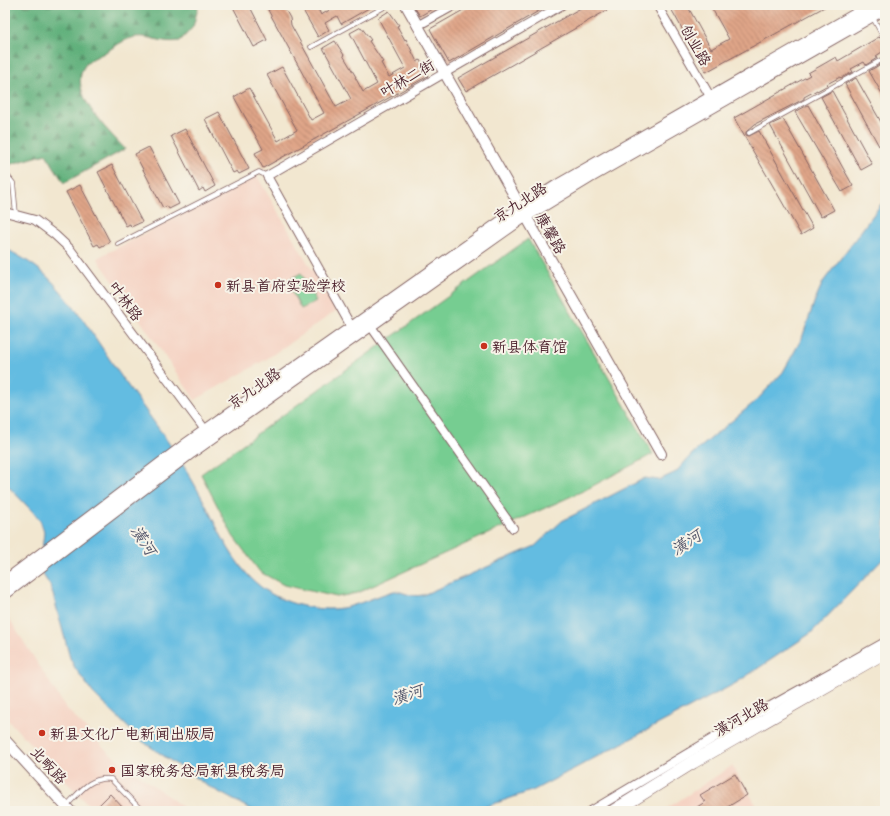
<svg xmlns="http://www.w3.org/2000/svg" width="890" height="816" font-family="'Patrick Hand','LXGW WenKai TC',sans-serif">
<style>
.built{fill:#f5d2c2}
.forest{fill:url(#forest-firs);stroke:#556853}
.garden{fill:#76cd91;stroke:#60765e}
.water{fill:#63bce1;stroke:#566e86}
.building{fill:url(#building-back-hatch)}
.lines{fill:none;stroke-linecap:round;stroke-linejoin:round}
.service-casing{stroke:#856565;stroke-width:5.5}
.minor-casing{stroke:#856565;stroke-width:10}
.tertiary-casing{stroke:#856565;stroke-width:12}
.secondary-casing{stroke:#856565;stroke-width:14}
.primary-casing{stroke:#856565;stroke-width:14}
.service{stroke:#fff;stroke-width:4}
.minor{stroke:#fff;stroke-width:8}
.tertiary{stroke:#fff;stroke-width:10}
.secondary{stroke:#fff;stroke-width:12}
.primary{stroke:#fff;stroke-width:13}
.poi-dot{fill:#c8321e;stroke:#f7f3e8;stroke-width:1.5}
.labels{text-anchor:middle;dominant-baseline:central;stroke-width:4;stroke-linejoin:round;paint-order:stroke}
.street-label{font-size:15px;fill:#4a1f2b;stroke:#f7f3e8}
.poi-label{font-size:15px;fill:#4a1f2b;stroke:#f7f3e8;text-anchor:start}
.water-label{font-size:16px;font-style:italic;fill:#53566b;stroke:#f7f3e8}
</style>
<defs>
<pattern id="forest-firs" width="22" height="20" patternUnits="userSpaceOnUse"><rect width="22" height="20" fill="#60b07b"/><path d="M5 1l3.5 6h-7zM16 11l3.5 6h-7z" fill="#518f65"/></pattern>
<pattern id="building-back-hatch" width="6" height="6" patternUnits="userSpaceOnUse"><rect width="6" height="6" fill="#dfa588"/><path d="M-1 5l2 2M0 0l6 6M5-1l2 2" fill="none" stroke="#b7866f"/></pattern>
</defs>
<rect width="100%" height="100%" fill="#f7f3e8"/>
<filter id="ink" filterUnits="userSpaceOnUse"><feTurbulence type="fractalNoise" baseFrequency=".025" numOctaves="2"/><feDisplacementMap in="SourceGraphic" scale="8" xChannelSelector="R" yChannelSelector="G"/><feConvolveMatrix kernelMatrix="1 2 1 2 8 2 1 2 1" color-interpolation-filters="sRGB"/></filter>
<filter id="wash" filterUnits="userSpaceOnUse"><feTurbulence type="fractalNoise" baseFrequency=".012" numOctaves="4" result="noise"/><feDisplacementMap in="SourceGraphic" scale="16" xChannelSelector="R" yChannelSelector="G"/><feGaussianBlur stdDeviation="0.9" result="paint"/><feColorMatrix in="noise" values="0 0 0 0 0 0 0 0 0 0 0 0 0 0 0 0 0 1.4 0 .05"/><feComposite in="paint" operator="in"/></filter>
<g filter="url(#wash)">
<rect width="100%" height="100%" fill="#f2e7d0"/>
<g class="built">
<polygon points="257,176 336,311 265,360 195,400 97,258"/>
<polygon points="8,617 66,708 109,753 188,811 94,811 5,717 5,620"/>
<polygon points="732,766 760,811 663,811"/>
</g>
<path class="forest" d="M5,5H198V8L193,27L180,41C161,44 150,35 135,37C124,39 113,48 104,53C99,56 90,59 86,64C65,91 108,130 125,149L64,183L46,154L8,165L5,158Z"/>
<g class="garden">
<polygon points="528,239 653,454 585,490 357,593 337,597 284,585 260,572 233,536 201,474"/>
<polygon points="301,273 316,301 301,309 286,281"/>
</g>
<path class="water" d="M885,199V557L811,633L736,683L534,790L473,811H254L206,785L142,741L93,693L75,668L70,658L51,587L40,570L44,532L40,520L32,511L5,483V248C15,254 27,260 36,267C67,290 100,346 123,379C148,414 175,449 196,487C219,527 233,575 277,597C298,607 328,613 351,606C365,602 379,595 394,591C400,590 410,598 423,595L535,546L562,521L645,478L659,480L676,472L691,455L757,400L783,372L802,338L815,300L823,282Z"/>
<g id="blocks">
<g class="building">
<polygon points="232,5 249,5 267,40 254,47"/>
<polygon points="277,5 282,5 285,9 290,18 291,25 336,107 351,99 323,48 335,41 344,55 343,55 356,77 355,77 363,92 377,84 350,33 361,27 371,40 369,41 383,62 381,63 389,77 405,68 378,18 389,11 399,25 397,26 405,40 406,39 417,62 420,60 428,76 263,168 255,153 263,149 234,97 249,88 278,141 297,130 267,75 282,67 311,120 324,113 268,10"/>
<polygon points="300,5 316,5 321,15 333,8 331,5 374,5 341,24 337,16 325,23 329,30 318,37"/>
<polygon points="413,5 439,5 420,16"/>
<polygon points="472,5 549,5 449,63 430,29"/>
<polygon points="586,5 616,5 466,91 458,78"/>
<polygon points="669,5 687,5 711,49 729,39 710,5 828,5 706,72"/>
<polygon points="879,37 885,43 885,50 876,56 877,58 866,65 864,62 851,69 853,72 841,78 840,77 827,84 828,85 817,91 817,90 804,97 804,99 755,124 746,132 746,135 749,136 759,131 813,228 801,235 734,118 810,75 808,73 836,57 838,61"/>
<polygon points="881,64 885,72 885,99 869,71"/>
<polygon points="856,78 885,129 885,142 879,146 845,84"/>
<polygon points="832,91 872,164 861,170 821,97"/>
<polygon points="808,105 853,186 842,192 795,112"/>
<polygon points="219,112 249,169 239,174 237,171 233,173 205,119"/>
<polygon points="783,119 834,210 821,217 770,125"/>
<polygon points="185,129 215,186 205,192 203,188 199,191 171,136"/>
<polygon points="149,147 179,204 169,209 167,206 163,208 135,154"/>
<polygon points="112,165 142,222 131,227 130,224 126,226 98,172"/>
<polygon points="80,185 110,242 100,247 98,244 94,246 66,192"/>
<polygon points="735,774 747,795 721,811 700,811 697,807 705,802 700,795"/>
<polygon points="110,794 126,811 99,811 96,808"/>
</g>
</g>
</g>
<g filter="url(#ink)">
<use href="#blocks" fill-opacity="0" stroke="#856565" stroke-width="1"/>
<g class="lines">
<defs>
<g id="service">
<polyline points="872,16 885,40"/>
<polyline points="311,47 388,5"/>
<polyline points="749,133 885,58"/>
<polyline points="5,173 13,183 16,215"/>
<polyline points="118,244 259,172 267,176"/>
<path d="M66,806C80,792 90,776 111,779L142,811"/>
</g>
<g id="minor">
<polyline points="657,5 711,98"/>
<polyline points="417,26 455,5"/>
<polyline points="5,212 35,220 55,235 70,249 206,431"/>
<polyline points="370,325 513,528"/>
<polyline points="352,328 267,176 562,5"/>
<polyline points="591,811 722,733 885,642"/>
</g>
<g id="tertiary">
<polyline points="406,5 661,454"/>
<polyline points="5,740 70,811"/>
</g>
<g id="secondary">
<polyline points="5,582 186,445 516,212 559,185 873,5"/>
<polyline points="5,593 191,452 520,219 589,177 885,8"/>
</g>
<polyline id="primary" points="614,811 693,762 885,652"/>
</defs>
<use href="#service" class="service-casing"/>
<use href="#minor" class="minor-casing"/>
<use href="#tertiary" class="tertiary-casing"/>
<use href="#secondary" class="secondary-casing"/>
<use href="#primary" class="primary-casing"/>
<use href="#service" class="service"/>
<use href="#minor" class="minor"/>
<use href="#tertiary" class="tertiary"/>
<use href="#secondary" class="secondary"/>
<use href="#primary" class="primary"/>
</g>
</g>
<g class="poi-dot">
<circle cx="218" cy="285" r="4"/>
<circle cx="484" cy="346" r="4"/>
<circle cx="42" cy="733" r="4"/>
<circle cx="112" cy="770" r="4"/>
</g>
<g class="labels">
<g class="street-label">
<text transform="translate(696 45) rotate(60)">创业路</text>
<text transform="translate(407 78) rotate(-30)">叶林二街</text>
<text transform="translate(520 202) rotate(-33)">京九北路</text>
<text transform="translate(551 233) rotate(60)">康馨路</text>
<text transform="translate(126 301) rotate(53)">叶林路</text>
<text transform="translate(254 388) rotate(-35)">京九北路</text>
<text transform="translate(741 717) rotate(-30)">潢河北路</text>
<text transform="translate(49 765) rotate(47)">北畈路</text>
</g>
<g class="poi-label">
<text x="226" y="285">新县首府实验学校</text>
<text x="492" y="346">新县体育馆</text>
<text x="50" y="733">新县文化广电新闻出版局</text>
<text x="120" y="770">国家税务总局新县税务局</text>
</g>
<g class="water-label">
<text transform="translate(144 540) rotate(57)">潢河</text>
<text transform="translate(686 542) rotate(-33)">潢河</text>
<text transform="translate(407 694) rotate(-18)">潢河</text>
</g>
</g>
<rect width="890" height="816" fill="none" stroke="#f7f3e8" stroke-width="20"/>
</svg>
